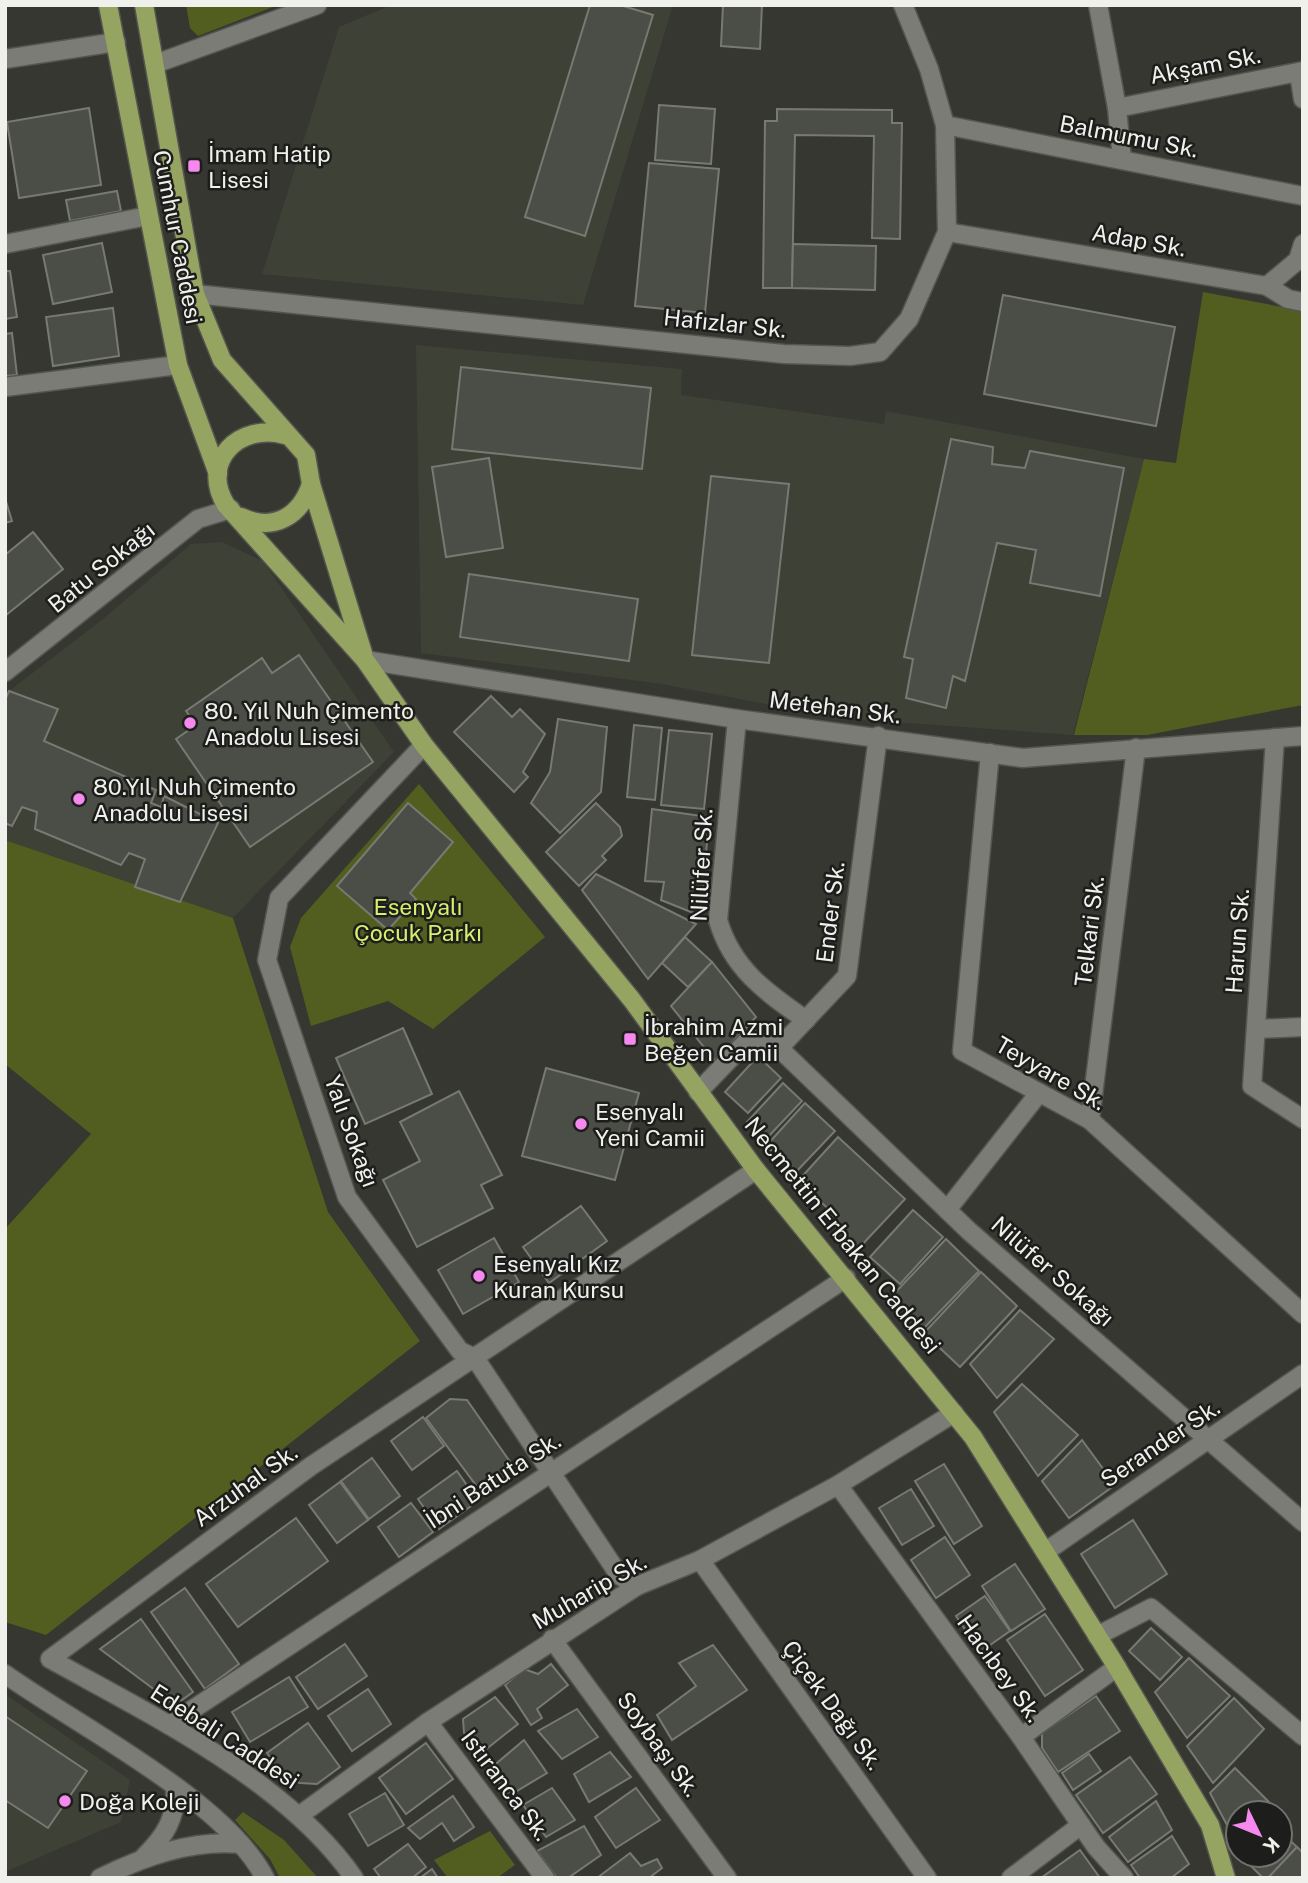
<svg xmlns="http://www.w3.org/2000/svg" width="1308" height="1883" font-family="'Public Sans',sans-serif">
<style>
.built{fill:#3e4135}
.green{fill:#525e20}
.building{fill:#4b4d47;stroke:#777972;stroke-width:2}
.lines{fill:none;stroke-linecap:round;stroke-linejoin:round}
.minor-casing{stroke:#54554f;stroke-width:21}
.major-casing{stroke:#54554f;stroke-width:21}
.minor{stroke:#7a7c75;stroke-width:18}
.major{stroke:#96a461;stroke-width:18}
.poi-dot{fill:#f589ee;stroke:#1d1e1b;stroke-width:2.5}
.labels{text-anchor:middle;dominant-baseline:central;stroke-width:5;stroke-linejoin:round;paint-order:stroke}
.street-label{font-size:23px;fill:#f0f1ed;stroke:#1d1e1b}
.poi-label{font-size:23px;fill:#f0f1ed;stroke:#1d1e1b;text-anchor:start}
.park-label{font-size:23px;fill:#d5f06d;stroke:#1d1e1b}
</style>
<rect width="100%" height="100%" fill="#353730"/>
<g class="built">
<polygon points="391,5 673,5 583,305 262,274 339,27"/>
<polygon points="416,345 682,369 681,395 884,424 886,411 1144,459 1073,735 838,718 662,684 421,653"/>
<polygon points="222,542 263,561 394,752 233,918 5,840 5,694 103,619 191,544"/>
<polygon points="5,1694 130,1780 121,1822 5,1872"/>
</g>
<g class="green">
<polygon points="186,5 278,5 198,36 190,28"/>
<polygon points="1203,292 1303,311 1303,705 1147,735 1074,735 1144,459 1176,463"/>
<polygon points="419,784 545,937 433,1029 388,1001 311,1026 290,947 301,918"/>
<polygon points="5,840 233,918 328,1212 420,1341 46,1635 5,1622 5,1229 91,1134 5,1064"/>
<polygon points="243,1812 284,1840 318,1878 280,1878 270,1859 235,1820"/>
<polygon points="490,1831 515,1865 497,1878 448,1878 434,1860"/>
</g>
<g class="building">
<polygon points="590,5 620,5 653,15 585,236 525,217"/>
<polygon points="723,5 762,5 760,49 721,46"/>
<polygon points="659,105 715,109 711,164 655,160"/>
<polygon points="89,108 101,185 19,198 7,122"/>
<polygon points="777,109 892,110 892,123 902,123 900,239 872,238 874,136 795,135 792,288 763,288 765,121 777,121"/>
<polygon points="649,163 719,169 705,313 635,306"/>
<polygon points="117,191 121,211 70,221 66,200"/>
<polygon points="102,243 112,292 53,304 43,255"/>
<polygon points="793,244 876,246 875,290 792,288"/>
<polygon points="5,271 10,271 17,317 5,319"/>
<polygon points="1003,295 1175,327 1156,426 984,394"/>
<polygon points="113,308 119,356 53,366 46,317"/>
<polygon points="12,333 17,375 5,376 5,334"/>
<polygon points="461,367 651,388 642,469 452,449"/>
<polygon points="951,439 993,447 992,464 1025,468 1030,451 1124,468 1100,596 1030,583 1036,550 997,543 965,681 953,676 946,708 906,698 913,659 904,657"/>
<polygon points="489,458 503,548 446,557 432,467"/>
<polygon points="711,476 789,484 769,663 692,655"/>
<polygon points="5,498 12,521 5,523"/>
<polygon points="33,532 63,569 5,616 5,555"/>
<polygon points="469,574 638,599 629,661 460,637"/>
<polygon points="299,655 373,762 250,847 176,739 196,725 186,711 262,658 272,673"/>
<polygon points="9,691 58,709 44,741 156,790 151,803 161,807 164,796 218,823 180,902 135,887 145,859 129,853 121,865 35,829 37,812 22,807 12,826 5,823 5,700"/>
<polygon points="491,696 512,717 520,709 545,734 523,772 528,777 514,792 454,732"/>
<polygon points="558,719 607,727 601,792 560,833 531,803 550,772"/>
<polygon points="634,725 662,728 655,800 627,797"/>
<polygon points="669,730 712,734 704,809 661,805"/>
<polygon points="408,803 453,842 410,893 416,899 388,930 337,886"/>
<polygon points="596,803 620,827 622,836 602,856 606,860 579,886 546,852"/>
<polygon points="652,809 709,817 701,916 661,900 664,882 645,881"/>
<polygon points="596,874 696,924 648,979 582,890"/>
<polygon points="685,937 712,962 688,987 662,963"/>
<polygon points="712,962 756,1017 715,1061 671,1006"/>
<polygon points="403,1028 432,1094 365,1124 336,1058"/>
<polygon points="758,1056 781,1078 748,1113 725,1092"/>
<polygon points="546,1068 639,1093 615,1180 522,1156"/>
<polygon points="783,1083 802,1101 766,1139 747,1122"/>
<polygon points="459,1091 502,1175 481,1185 493,1208 417,1247 383,1180 420,1161 400,1122"/>
<polygon points="805,1103 835,1131 795,1173 766,1146"/>
<polygon points="838,1137 905,1199 859,1248 829,1220 834,1214 798,1181"/>
<polygon points="581,1206 607,1241 549,1283 523,1247"/>
<polygon points="913,1210 943,1237 900,1284 870,1257"/>
<polygon points="494,1238 519,1282 463,1314 438,1270"/>
<polygon points="946,1239 979,1271 924,1328 891,1297"/>
<polygon points="981,1272 1017,1306 960,1367 924,1333"/>
<polygon points="1020,1310 1054,1339 997,1398 970,1364"/>
<polygon points="1022,1384 1078,1435 1038,1476 994,1412"/>
<polygon points="450,1399 467,1400 513,1466 509,1478 484,1496 426,1418"/>
<polygon points="423,1417 444,1446 412,1470 391,1441"/>
<polygon points="1082,1440 1115,1485 1069,1518 1042,1481"/>
<polygon points="372,1458 400,1496 369,1519 341,1481"/>
<polygon points="944,1464 982,1526 954,1544 915,1481"/>
<polygon points="457,1471 478,1501 439,1529 418,1499"/>
<polygon points="340,1482 368,1520 337,1543 309,1505"/>
<polygon points="911,1489 934,1526 902,1545 879,1508"/>
<polygon points="411,1503 433,1532 399,1557 378,1527"/>
<polygon points="296,1518 328,1561 238,1627 206,1584"/>
<polygon points="1133,1520 1167,1574 1115,1608 1081,1554"/>
<polygon points="945,1537 970,1575 936,1598 911,1560"/>
<polygon points="1015,1564 1045,1609 1011,1631 982,1586"/>
<polygon points="185,1588 239,1664 205,1689 151,1612"/>
<polygon points="985,1596 1010,1631 980,1652 956,1616"/>
<polygon points="1045,1614 1083,1670 1045,1696 1007,1640"/>
<polygon points="141,1619 193,1692 175,1705 100,1649"/>
<polygon points="1151,1628 1182,1657 1160,1680 1129,1651"/>
<polygon points="345,1644 367,1676 318,1709 296,1677"/>
<polygon points="713,1645 747,1690 672,1740 657,1715 696,1686 679,1663"/>
<polygon points="1189,1658 1230,1696 1187,1738 1155,1692"/>
<polygon points="551,1664 568,1685 537,1709 542,1718 531,1725 505,1685 524,1669 538,1674"/>
<polygon points="289,1677 308,1707 250,1742 232,1712"/>
<polygon points="368,1689 391,1724 352,1751 328,1716"/>
<polygon points="1096,1696 1120,1731 1058,1772 1042,1748 1042,1733"/>
<polygon points="495,1697 518,1724 480,1754 464,1733 463,1719"/>
<polygon points="1234,1698 1264,1729 1213,1783 1187,1746"/>
<polygon points="577,1709 598,1737 562,1759 538,1731"/>
<polygon points="5,1716 87,1771 48,1828 5,1800"/>
<polygon points="308,1723 340,1767 317,1784 300,1783 285,1778 267,1753"/>
<polygon points="524,1740 547,1773 507,1797 491,1768"/>
<polygon points="426,1743 453,1779 406,1814 379,1778"/>
<polygon points="610,1752 631,1777 589,1802 574,1774"/>
<polygon points="1089,1754 1101,1771 1073,1790 1062,1773"/>
<polygon points="1130,1757 1157,1794 1103,1833 1076,1795"/>
<polygon points="1235,1768 1269,1802 1258,1813 1238,1813 1236,1842 1210,1793"/>
<polygon points="552,1788 575,1820 546,1837 523,1805"/>
<polygon points="636,1788 660,1820 616,1848 595,1817"/>
<polygon points="385,1793 404,1825 368,1846 349,1814"/>
<polygon points="453,1796 474,1827 454,1841 442,1823 420,1839 408,1828"/>
<polygon points="1156,1801 1172,1830 1128,1862 1109,1837"/>
<polygon points="584,1826 601,1855 568,1878 557,1878 537,1851"/>
<polygon points="1280,1831 1297,1847 1268,1878 1263,1878 1240,1855 1280,1855"/>
<polygon points="1172,1836 1189,1864 1171,1878 1140,1878 1131,1865"/>
<polygon points="408,1844 426,1867 412,1878 381,1878 374,1869"/>
<polygon points="1297,1847 1303,1853 1303,1878 1268,1878"/>
<polygon points="1080,1850 1100,1878 1041,1878"/>
<polygon points="630,1853 641,1866 657,1859 662,1868 649,1878 597,1878"/>
<polygon points="432,1869 438,1878 420,1878"/>
</g>
<g class="lines">
<defs>
<g id="minor">
<polyline points="1098,5 1117,108 1122,160"/>
<polyline points="5,59 116,42"/>
<polyline points="155,64 317,5"/>
<polyline points="1303,78 1300,80 1303,99"/>
<polyline points="1117,108 1303,71"/>
<polyline points="945,125 1303,196"/>
<polyline points="947,232 1267,286 1298,260 1303,244"/>
<polyline points="5,244 148,216"/>
<polyline points="1267,286 1288,299 1303,302"/>
<polyline points="195,294 784,354 850,356 880,352 909,319 947,232 945,125 929,69 903,5"/>
<polyline points="5,387 178,365"/>
<polyline points="365,660 737,719 1023,758 1303,736"/>
<polyline points="5,672 198,519 231,509"/>
<path d="M737,719L718,920C732,969 767,993 806,1020"/>
<polyline points="1275,738 1252,1086 1303,1119"/>
<polyline points="424,745 279,898 267,960 347,1197 460,1351 475,1358 619,1575 637,1586"/>
<polyline points="990,753 962,1051 1090,1120 1303,1314"/>
<polyline points="1256,1029 1303,1027"/>
<polyline points="779,1048 969,1231 1303,1522"/>
<polyline points="698,1092 749,1039 779,1048 847,976 878,736"/>
<polyline points="1090,1120 1136,748"/>
<polyline points="947,1210 1039,1093"/>
<polyline points="838,1485 1021,1737 1096,1847 1124,1878"/>
<polyline points="1045,1552 1303,1374"/>
<polyline points="700,1560 927,1878"/>
<polyline points="1097,1636 1151,1608 1303,1736"/>
<polyline points="552,1639 727,1878"/>
<path d="M5,1674C78,1726 225,1800 265,1878"/>
<polyline points="428,1722 545,1878"/>
<polyline points="169,1725 846,1278"/>
<polyline points="1021,1737 1117,1667"/>
<polyline points="300,1815 428,1722 637,1586 700,1560 838,1485 954,1413"/>
<path d="M143,1858C165,1836 177,1818 175,1787"/>
<path d="M100,1878C143,1857 192,1839 241,1844"/>
<path d="M354,1878C287,1781 151,1715 50,1659L311,1466L756,1170"/>
<polyline points="1011,1878 1081,1825"/>
</g>
<g id="major">
<polyline points="108,5 178,365 218,474"/>
<polyline points="144,5 195,294 222,360 306,455 311,484 363,653"/>
<path d="M285,435C240,422 199,461 226,505L365,660L424,745L632,1000L756,1170L973,1437L1115,1664L1210,1825L1226,1878"/>
<path d="M241,517C273,532 300,517 311,484"/>
</g>
</defs>
<use href="#minor" class="minor-casing"/>
<use href="#major" class="major-casing"/>
<use href="#minor" class="minor"/>
<use href="#major" class="major"/>
</g>
<g class="poi-dot">
<rect x="187" y="159" width="14" height="14" rx="3.5"/>
<circle cx="190" cy="723" r="7"/>
<circle cx="79" cy="799" r="7"/>
<rect x="623" y="1032" width="14" height="14" rx="3.5"/>
<circle cx="581" cy="1124" r="7"/>
<circle cx="479" cy="1276" r="7"/>
<circle cx="65" cy="1801" r="7"/>
</g>
<g class="labels">
<g class="street-label">
<text transform="translate(1205 65) rotate(-11)">Akşam Sk.</text>
<text transform="translate(1129 136) rotate(11)">Balmumu Sk.</text>
<text transform="translate(178 237) rotate(79)">Cumhur Caddesi</text>
<text transform="translate(1139 240) rotate(10)">Adap Sk.</text>
<text transform="translate(725 323) rotate(6)">Hafızlar Sk.</text>
<text transform="translate(101 567) rotate(-39)">Batu Sokağı</text>
<text transform="translate(835 707) rotate(7)">Metehan Sk.</text>
<text transform="translate(701 865) rotate(-87)">Nilüfer Sk.</text>
<text transform="translate(830 912) rotate(-83)">Ender Sk.</text>
<text transform="translate(1089 931) rotate(-83)">Telkari Sk.</text>
<text transform="translate(1237 941) rotate(-86)">Harun Sk.</text>
<text transform="translate(1051 1073) rotate(30)">Teyyare Sk.</text>
<text transform="translate(352 1131) rotate(70)">Yalı Sokağı</text>
<text transform="translate(843 1235) rotate(51)">Necmettin Erbakan Caddesi</text>
<text transform="translate(1053 1271) rotate(41)">Nilüfer Sokağı</text>
<text transform="translate(1160 1443) rotate(-34)">Serander Sk.</text>
<text transform="translate(493 1480) rotate(-33)">İbni Batuta Sk.</text>
<text transform="translate(245 1485) rotate(-36)">Arzuhal Sk.</text>
<text transform="translate(589 1591) rotate(-30)">Muharip Sk.</text>
<text transform="translate(1000 1668) rotate(54)">Hacıbey Sk.</text>
<text transform="translate(833 1705) rotate(54)">Çiçek Dağı Sk.</text>
<text transform="translate(225 1736) rotate(33)">Edebali Caddesi</text>
<text transform="translate(659 1744) rotate(54)">Soybaşı Sk.</text>
<text transform="translate(506 1785) rotate(53)">Istıranca Sk.</text>
</g>
<g class="poi-label">
<text x="208" y="153">İmam Hatip<tspan x="208" dy="26">Lisesi</tspan></text>
<text x="204" y="710">80. Yıl Nuh Çimento<tspan x="204" dy="26">Anadolu Lisesi</tspan></text>
<text x="93" y="786">80.Yıl Nuh Çimento<tspan x="93" dy="26">Anadolu Lisesi</tspan></text>
<text x="644" y="1026">İbrahim Azmi<tspan x="644" dy="26">Beğen Camii</tspan></text>
<text x="595" y="1111">Esenyalı<tspan x="595" dy="26">Yeni Camii</tspan></text>
<text x="493" y="1263">Esenyalı Kız<tspan x="493" dy="26">Kuran Kursu</tspan></text>
<text x="79" y="1801">Doğa Koleji</text>
</g>
<g class="park-label">
<text x="418" y="906">Esenyalı<tspan x="418" dy="26">Çocuk Parkı</tspan></text>
</g>
</g>
<rect width="1308" height="1883" fill="none" stroke="#f0f1ed" stroke-width="14"/>
<g transform="translate(1259 1834) rotate(133)"><circle r="33" fill="#1d1e1b" stroke="#71726f" stroke-width="2"/>
<path d="M0-5L12 26L0 18L-12 26Z" fill="#f589ee"/>
<text y="-10" font-size="19" font-weight="bold" text-anchor="middle" fill="#f0f1ed">K</text>
</g>
</svg>
